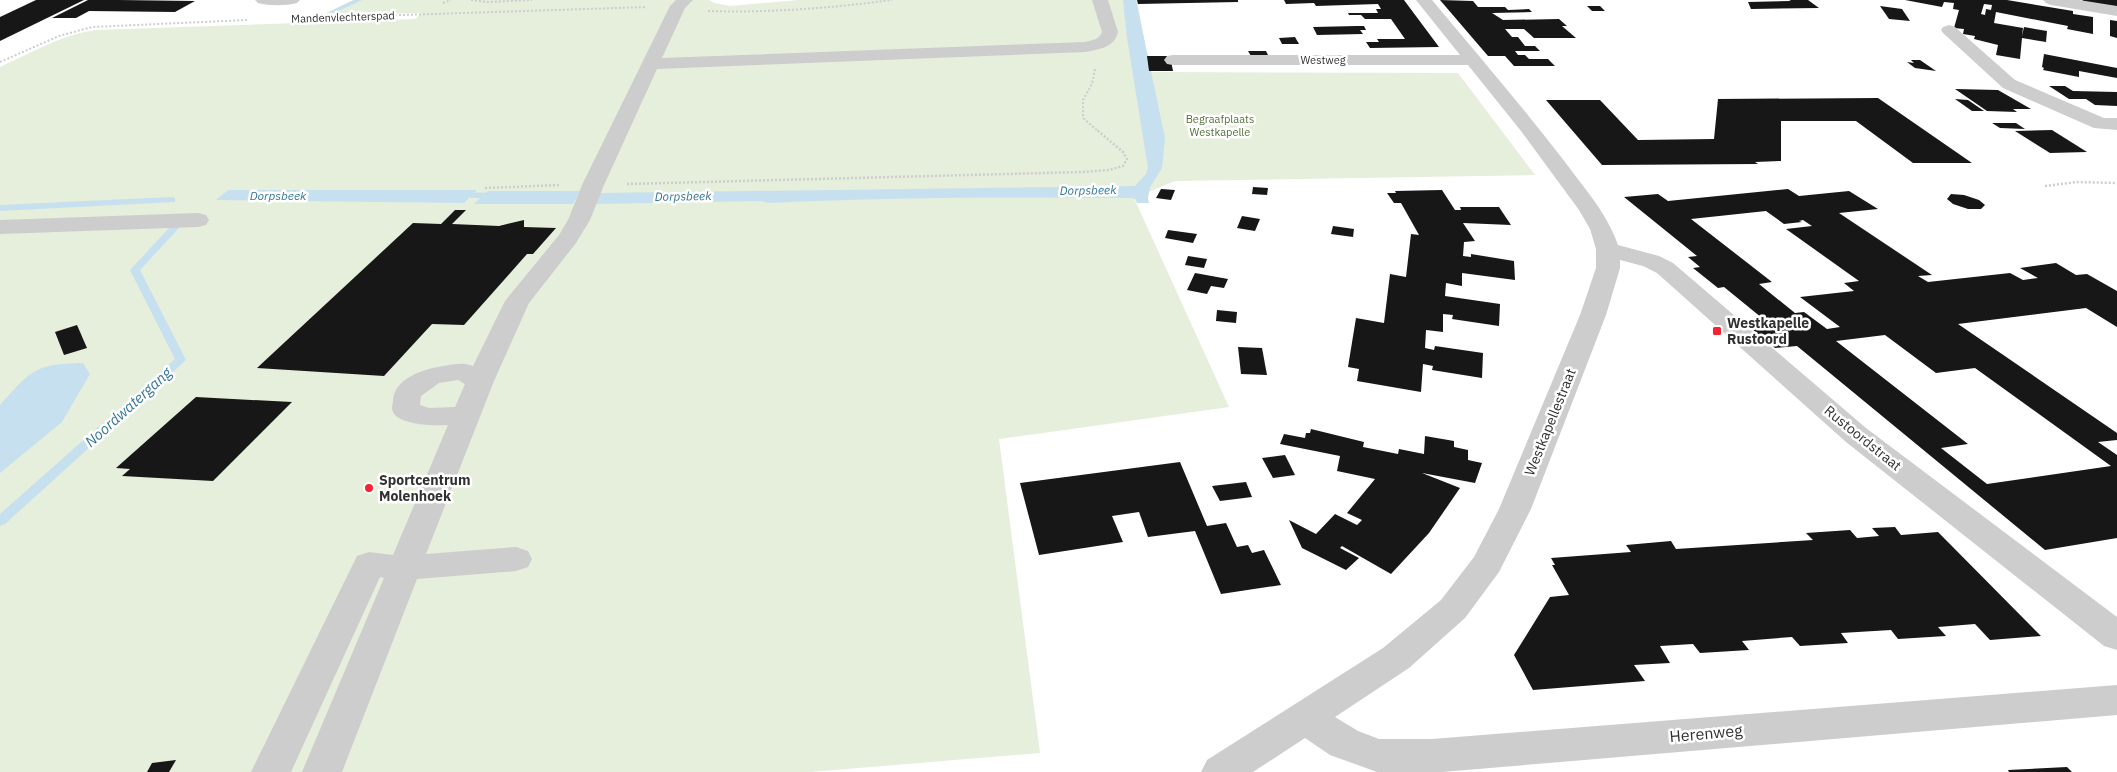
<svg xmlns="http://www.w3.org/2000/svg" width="2117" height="772" font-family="'IBM Plex Sans',sans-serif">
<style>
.green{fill:#e6eedc}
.water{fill:#c7e0ef}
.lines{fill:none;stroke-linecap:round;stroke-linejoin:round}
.stream{fill:#c7e0ef;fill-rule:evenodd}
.building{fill:#171717;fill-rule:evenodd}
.path-far1{stroke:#cdcdcd;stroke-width:2;stroke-dasharray:2 2;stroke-linecap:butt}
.path{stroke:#cdcdcd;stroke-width:2.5;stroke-dasharray:2 2;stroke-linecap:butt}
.minor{fill:#cdcdcd;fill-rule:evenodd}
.poi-dot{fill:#f62234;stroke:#fff;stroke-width:2}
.labels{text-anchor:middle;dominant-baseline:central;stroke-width:5;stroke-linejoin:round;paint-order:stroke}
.far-street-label{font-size:11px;fill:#303030;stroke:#fff}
.far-park-label{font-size:11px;fill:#537038;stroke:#fff}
.far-water-label{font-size:12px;font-style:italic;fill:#35749a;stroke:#fff}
.poi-label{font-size:14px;font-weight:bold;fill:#303030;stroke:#fff;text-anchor:start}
.street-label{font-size:14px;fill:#303030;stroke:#fff}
.water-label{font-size:15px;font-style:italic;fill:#35749a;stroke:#fff}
.near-street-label{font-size:16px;fill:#303030;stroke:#fff}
</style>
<rect width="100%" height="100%" fill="#fff"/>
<path class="green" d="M353,0H709L714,3L730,6L799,0H1137L1150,72L1458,73L1535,175L1175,181L1134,198L1229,407L999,439L1040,753L810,772H0V67C31,53 63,34 96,30L415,19L421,13L322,15Z"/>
<g class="water">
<path d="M1123,0H1136L1165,138L1162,168L1150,187L1148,198L1149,203H1137L1135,199L1132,198C1011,197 891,197 770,203L760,201L595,204L600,193L1135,186L1146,174L1148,168L1127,38Z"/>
<polygon points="228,190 477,190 464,203 216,200"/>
<polygon points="488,191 580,191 573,204 474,204"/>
<path d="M83,363L90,374L62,422L0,473V405C32,370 34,364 83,363Z"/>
</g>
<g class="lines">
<g class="stream">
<polygon points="354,0 362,0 334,13 329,12"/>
<polygon points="458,192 497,193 501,196 497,199 455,197 454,195"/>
<polygon points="172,197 175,198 175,202 0,211 0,205"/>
<polygon points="175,224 180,227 178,229 140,270 186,360 5,524 0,526 0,514 175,359 130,270 172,225"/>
</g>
</g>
<g class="building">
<polygon points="36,0 84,0 0,41 0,17"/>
<polygon points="88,0 119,0 195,1 175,12 89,11 76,18 52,18"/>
<polygon points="1137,0 1238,0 1238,2 1138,4"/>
<polygon points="1284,0 1404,0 1439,47 1370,48 1366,42 1379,42 1377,39 1405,39 1391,19 1365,19 1361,15 1349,15 1348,13 1378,13 1376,9 1381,9 1378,4 1316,6 1314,3 1286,4"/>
<polygon points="1440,0 1473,1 1478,7 1505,7 1508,10 1529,9 1532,12 1492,13 1503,20 1559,19 1567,26 1562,26 1576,38 1534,38 1524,29 1505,29 1512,37 1518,37 1525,46 1535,46 1540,51 1515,51 1518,55 1525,55 1529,59 1548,59 1555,66 1514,66 1505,56 1488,56"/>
<polygon points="1789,0 1808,0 1819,8 1751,9 1748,2 1791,1"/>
<path d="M1905,0H2007L2073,11V14L2093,17V34L2067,29L2068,26L1996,12L1994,23L2023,28L2022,36L2024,27L2047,31L2046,42L2022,38L2020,59L1996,55L1998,45L1974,39L1975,36L1963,34L1964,29L1954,28L1959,10L1953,9L1954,3L1944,2L1942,7ZM1984,4L1992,5L1991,10L1986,9L1985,15L1981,14Z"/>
<polygon points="2083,0 2117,0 2117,7 2082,1"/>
<polygon points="1587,6 1600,6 1605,11 1592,11"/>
<polygon points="1880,6 1902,9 1910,21 1889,19"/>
<polygon points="2110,20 2117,21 2117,38 2110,36"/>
<polygon points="1357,26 1364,26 1366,30 1360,30 1363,34 1317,35 1313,27"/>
<polygon points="1295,37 1299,44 1282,44 1279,38"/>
<polygon points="1248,51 1266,51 1268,55 1251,56"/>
<polygon points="2044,54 2117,68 2117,78 2079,71 2079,77 2043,70 2044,68 2042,67"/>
<polygon points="1147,56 1170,56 1173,71 1149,71"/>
<polygon points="1911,60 1920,60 1936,71 1915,68 1907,62 1914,63"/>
<polygon points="2049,86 2065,86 2073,91 2117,92 2117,106 2095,105 2086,99 2069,99"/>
<polygon points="1955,89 1998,90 2031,109 2013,109 2017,112 1987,111"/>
<polygon points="1878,98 1972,163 1913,163 1856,121 1781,121 1781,161 1755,162 1758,164 1602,165 1546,100 1600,100 1638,140 1714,139 1718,99"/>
<polygon points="1955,99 1968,100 1984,111 1972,111"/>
<polygon points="1992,123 2016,123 2025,129 2000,128"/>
<polygon points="2052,130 2087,152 2050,153 2015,131"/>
<polygon points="1253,187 1268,188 1267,195 1252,194"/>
<polygon points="1161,189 1175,190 1171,200 1156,198"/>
<path d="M1788,189L1799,196L1849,191L1878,209L1839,213L1932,275L1918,276L1928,282L2010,273L2023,280L2038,278L2020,268L2056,263L2076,275L2087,274L2117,291V327L2086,308L1958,324L2117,433V440L2098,442L2117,455V538L2045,550L1797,346L1775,348L1741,320L1762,318L1724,287L1718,288L1693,268L1700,267L1688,257L1697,256L1624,197L1658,194L1668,201ZM1766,211L1784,224L1802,222L1799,221L1803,220L1812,226L1786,229L1859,281L1844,283L1854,291L1800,297L1840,327L1827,329L1804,312L1795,313L1759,284L1772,282L1691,219ZM1885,335L1936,373L1975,368L2111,466L1987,484L1941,448L1968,444L1836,341Z"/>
<polygon points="1442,190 1455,210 1461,210 1460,207 1499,207 1511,225 1463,223 1475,241 1464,242 1463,256 1471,257 1471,254 1514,261 1515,280 1462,273 1462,286 1446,283 1445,296 1500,304 1499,326 1452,319 1453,315 1443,314 1443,332 1426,330 1425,348 1434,350 1435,346 1483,353 1482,378 1432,370 1433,366 1423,364 1421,392 1357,381 1359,369 1348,367 1356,318 1384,323 1390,274 1406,277 1411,234 1419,235 1401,203 1394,203 1387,193 1396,193 1395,191"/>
<polygon points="1951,194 1964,195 1979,200 1985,205 1981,209 1968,209 1953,204 1947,199"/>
<polygon points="455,210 466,210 452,224 499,226 524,220 524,227 556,228 533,254 527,254 464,325 432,324 384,376 257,368 413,223 441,224"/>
<polygon points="1242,216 1260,219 1255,231 1237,228"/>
<polygon points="1333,226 1354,229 1353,237 1331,234"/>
<polygon points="1168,230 1197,234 1193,243 1165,238"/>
<polygon points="1188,256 1207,259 1204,268 1185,265"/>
<polygon points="1195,273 1228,279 1224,288 1211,286 1207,294 1187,290"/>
<polygon points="1217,310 1237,312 1236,323 1216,321"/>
<polygon points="77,325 87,348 64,355 55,332"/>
<polygon points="1238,347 1262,348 1267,375 1241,374"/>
<polygon points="196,397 292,402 213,481 122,476 130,469 116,468"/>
<polygon points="1311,429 1364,442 1363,447 1398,454 1399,449 1424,454 1425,436 1454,441 1454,447 1468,450 1468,460 1482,463 1475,483 1422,473 1460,488 1429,533 1391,574 1342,546 1340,548 1359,558 1346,570 1302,548 1289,520 1316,534 1335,514 1357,525 1362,520 1347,513 1375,479 1337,471 1340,456 1280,444 1284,434 1305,438 1306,433 1310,433"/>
<polygon points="1285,455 1295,475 1273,478 1262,458"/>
<polygon points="1180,462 1207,526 1226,523 1237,547 1248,545 1252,553 1264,550 1281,585 1221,594 1195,531 1148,537 1139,512 1112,516 1123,542 1039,555 1020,483"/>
<polygon points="1246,482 1252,497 1220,501 1212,486"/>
<polygon points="1895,527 1901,535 1938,532 2041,636 1990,640 1975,624 1938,627 1946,636 1898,639 1891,630 1841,633 1848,643 1800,646 1792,637 1742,641 1749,650 1700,653 1693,644 1660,646 1670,663 1634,665 1645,681 1533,690 1514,655 1550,597 1569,595 1552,565 1555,565 1551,558 1631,552 1626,545 1671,541 1676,549 1813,540 1806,533 1850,530 1857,538 1879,536 1872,528"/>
<polygon points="176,760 169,772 147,772 152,763"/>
<polygon points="2067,767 2072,772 2009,772 2008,770"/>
</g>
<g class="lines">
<g class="path-far1">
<polyline points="471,0 487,2 532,0"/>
<polyline points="443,3 451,0"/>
<path d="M708,11C769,13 831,8 892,0"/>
<polyline points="311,18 647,7"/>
<polyline points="0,62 59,36 92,27 247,20"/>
<polyline points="1095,69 1092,84 1083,100 1083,118 1098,131"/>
</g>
<g class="path">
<polyline points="627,184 1082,172 1109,170 1123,166 1127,159 1123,152 1097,130"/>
<polyline points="2045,186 2076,182 2117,183"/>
<polyline points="485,188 560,185"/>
</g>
<g class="minor">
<path d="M255,0H300L297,3C286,6 269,6 258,3Z"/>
<path d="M676,0H693L685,8L662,58L1085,42C1092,40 1099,40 1102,32L1092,0H1108L1118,32C1114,48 1100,49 1085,52L657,69L604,185L590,220L576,243L529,303L494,381L426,554L516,547L528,551L532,559L528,567L516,571L417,579L342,772H302L384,578L380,577L291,772H251L357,556L369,552L393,555L448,425C434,426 405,425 395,415C391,411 392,406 393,401C394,378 424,369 443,366C454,364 463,362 473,366L505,301L559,235L568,220L582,185L670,6ZM458,380L465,384L455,407L429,408L420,405L421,396L439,383Z"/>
<path d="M1416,0H1432C1477,54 1522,106 1565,162C1584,188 1607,213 1618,245L1659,256L1673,263L1866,428L2117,617V650L2104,646L1846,442L1657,273L1643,266L1620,260V268L1606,315L1531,509L1499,572L1465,618L1409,668L1335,717L1358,731L1379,739H1432L2117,685V715L1442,772H1377L1330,755L1305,738L1253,772H1201L1207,760L1383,648L1441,600L1474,557L1499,509L1580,315L1596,268V249L1590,229L1579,210L1521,131L1468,65H1173L1167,64L1164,60L1167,56L1173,55H1460Z"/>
<polygon points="2043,0 2079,0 2117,6 2117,16 2051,5 2046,3"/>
<polygon points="1949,25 1955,27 2015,80 2104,118 2117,118 2117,130 2094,128 2003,88 1943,33 1941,30 1943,27"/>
<polygon points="198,213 206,215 209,220 206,225 198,227 0,234 0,220"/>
</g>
</g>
<g class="poi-dot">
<rect x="1712" y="326" width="10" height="10" rx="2.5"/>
<circle cx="369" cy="488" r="5"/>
</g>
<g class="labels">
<g class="far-street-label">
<text transform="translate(343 17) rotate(-2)">Mandenvlechterspad</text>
<text x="1323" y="60">Westweg</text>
</g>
<g class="far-park-label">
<text x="1220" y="119">Begraafplaats<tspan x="1220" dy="13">Westkapelle</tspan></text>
</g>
<g class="far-water-label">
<text transform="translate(1088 190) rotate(-1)">Dorpsbeek</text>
<text x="278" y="195">Dorpsbeek</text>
<text transform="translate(683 196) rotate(-1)">Dorpsbeek</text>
</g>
<g class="poi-label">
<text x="1727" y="323">Westkapelle<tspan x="1727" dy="16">Rustoord</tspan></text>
<text x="379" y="480">Sportcentrum<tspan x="379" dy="16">Molenhoek</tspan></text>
</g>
<g class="street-label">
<text transform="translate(1550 422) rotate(-68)">Westkapellestraat</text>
<text transform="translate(1863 438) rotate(39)">Rustoordstraat</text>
</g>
<g class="water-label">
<text transform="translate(128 407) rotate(-42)">Noordwatergang</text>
</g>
<g class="near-street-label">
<text transform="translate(1706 733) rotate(-5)">Herenweg</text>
</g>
</g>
</svg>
